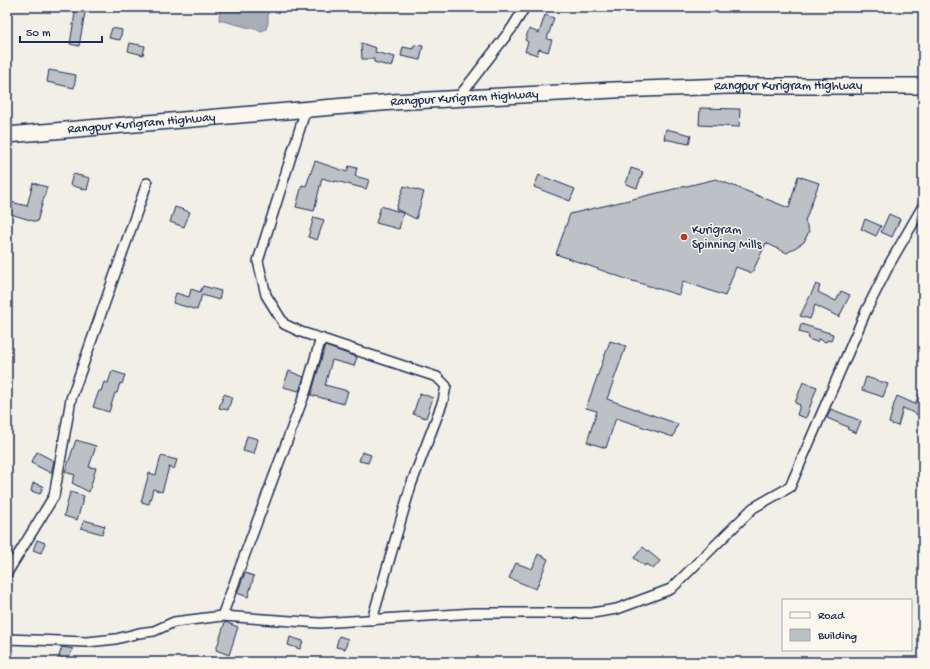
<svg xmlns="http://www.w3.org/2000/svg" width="930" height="669" font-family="'Gochi Hand',sans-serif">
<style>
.water{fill:#a9adb7;stroke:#707b93}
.building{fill:#bdc0c4;stroke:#1b2f5e}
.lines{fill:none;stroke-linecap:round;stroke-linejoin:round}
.minor-casing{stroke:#1b2f5e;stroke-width:12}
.trunk-casing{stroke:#1b2f5e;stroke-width:18}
.minor{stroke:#fbf7ec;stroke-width:9}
.trunk{stroke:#fbf7ec;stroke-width:15}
.poi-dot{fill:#c8321e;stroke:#fbf7ec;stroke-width:1.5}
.labels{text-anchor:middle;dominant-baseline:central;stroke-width:3;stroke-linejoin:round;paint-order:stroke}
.street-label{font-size:13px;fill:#1b2f5e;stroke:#fbf7ec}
.poi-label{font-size:13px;fill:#1b2f5e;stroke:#fbf7ec;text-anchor:start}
</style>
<rect width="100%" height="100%" fill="#f2efe6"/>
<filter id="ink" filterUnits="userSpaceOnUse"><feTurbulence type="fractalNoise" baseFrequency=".025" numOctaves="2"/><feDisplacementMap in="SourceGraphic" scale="8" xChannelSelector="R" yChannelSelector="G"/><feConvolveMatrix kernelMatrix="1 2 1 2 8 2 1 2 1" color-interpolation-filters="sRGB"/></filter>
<g filter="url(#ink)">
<polygon class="water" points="220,7 268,7 268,23 266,29 262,31 223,21 219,20"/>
<g class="building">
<polygon points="76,7 86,7 79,46 70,44"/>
<polygon points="545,15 554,18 547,39 552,40 548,52 539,49 537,55 525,51 528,42 525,40 529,29 539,33"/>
<polygon points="112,28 122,30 120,40 109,38"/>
<polygon points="130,43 145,46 143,55 128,51"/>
<polygon points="361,43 376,48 375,52 395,57 392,67 374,62 374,59 362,59"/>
<polygon points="414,45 423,46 420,60 401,56 403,47 413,49"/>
<polygon points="49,70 76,75 74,88 47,82"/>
<polygon points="700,108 740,109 739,127 699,125"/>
<polygon points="666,129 691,135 689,144 664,139"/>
<polygon points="315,161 347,172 349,166 357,168 355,176 369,180 366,189 336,181 335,182 322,178 314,211 296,207 302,185 306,186"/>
<polygon points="631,168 643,172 637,188 626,184"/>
<polygon points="73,174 90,178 87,190 70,185"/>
<polygon points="539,175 575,189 570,201 534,187"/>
<polygon points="798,176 819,183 805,221 809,231 804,242 787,253 766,243 752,273 736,267 725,296 683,281 679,295 626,279 556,254 570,214 716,179 789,208"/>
<polygon points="33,183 47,187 37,222 7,213 7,201 27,206"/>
<polygon points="404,186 424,192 416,219 396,209"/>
<polygon points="381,206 403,213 399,229 376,223"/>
<polygon points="175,207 190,212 184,227 170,222"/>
<polygon points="889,214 900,219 892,237 881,232"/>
<polygon points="314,217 324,220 317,240 308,237"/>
<polygon points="865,219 881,226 876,236 861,229"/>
<polygon points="816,284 820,286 818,292 836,301 841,291 850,295 839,317 815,305 810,319 800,316"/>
<polygon points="203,286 221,291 219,300 202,295 197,310 173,303 176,293 189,297 191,289 200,292"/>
<polygon points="801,324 833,334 831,341 827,340 826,342 818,339 817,342 808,339 809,335 799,332"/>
<polygon points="610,341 626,346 607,399 678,424 673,437 616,418 606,448 587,442 597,411 586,408"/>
<polygon points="325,346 357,357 354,366 332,360 325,385 348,391 344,404 311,395"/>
<polygon points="112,371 125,375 122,384 120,383 117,393 115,393 109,412 93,407 99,391 101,391 104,382 108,383"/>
<polygon points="289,371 304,377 299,391 283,387"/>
<polygon points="866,377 888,384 883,397 862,390"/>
<polygon points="803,382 817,387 806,418 797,415 800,405 795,403"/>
<polygon points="923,386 923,409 920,416 903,408 898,426 889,423 894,404 897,396 915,404"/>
<polygon points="420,393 433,398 426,418 413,414"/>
<polygon points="224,394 232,397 228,410 219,408"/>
<polygon points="831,409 861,421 856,433 847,429 848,427 827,418"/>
<polygon points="247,436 258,439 254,454 243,451"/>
<polygon points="76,440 96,446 89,467 96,468 89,492 72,483 75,475 65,472"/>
<polygon points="37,452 54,461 51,473 31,463"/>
<polygon points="362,452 371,455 368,463 359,461"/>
<polygon points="161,456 177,460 174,469 169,467 162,492 153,489 149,504 141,502 149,473 156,475"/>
<polygon points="33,483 43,486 40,494 31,491"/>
<polygon points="70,492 84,496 77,520 64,516"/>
<polygon points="84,520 105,526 102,534 81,528"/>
<polygon points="37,540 45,543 41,553 33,550"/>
<polygon points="643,547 660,561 653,569 646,564 645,566 634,558"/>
<polygon points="538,554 548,559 536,589 509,578 516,563 532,569"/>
<polygon points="245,573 254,576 248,597 237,593"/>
<polygon points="225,622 238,627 229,655 216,650"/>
<polygon points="339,636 348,639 345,649 336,647"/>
<polygon points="290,637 303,641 300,649 288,645"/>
<polygon points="62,647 73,649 67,662 57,662"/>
</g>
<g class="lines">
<defs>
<g id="minor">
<polyline points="458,98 512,28 525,7"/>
<polyline points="306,109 258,261 266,295 284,324 301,332 437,377 446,386 443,401 411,485 372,620"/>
<polyline points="7,573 54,496 71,399 147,183"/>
<polyline points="222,616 306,390 321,338"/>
<polyline points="7,639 87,642 116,639 139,633 154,631 174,622 222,616 320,623 474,613 592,613 617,609 671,589 753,508 790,487 866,311 890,263 923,206"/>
</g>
<g id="trunk">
<path id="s1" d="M7,135L393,102L614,90L729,86H923"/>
</g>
</defs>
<use href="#minor" class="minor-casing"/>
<use href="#trunk" class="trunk-casing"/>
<use href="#minor" class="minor"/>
<use href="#trunk" class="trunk"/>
</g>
</g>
<circle class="poi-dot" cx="684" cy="237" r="4"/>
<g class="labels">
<g class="street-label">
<text stroke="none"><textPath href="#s1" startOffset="783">Rangpur Kurigram Highway</textPath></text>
<text stroke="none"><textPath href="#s1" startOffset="459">Rangpur Kurigram Highway</textPath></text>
<text stroke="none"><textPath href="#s1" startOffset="135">Rangpur Kurigram Highway</textPath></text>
</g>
<g class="poi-label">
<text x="692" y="230">Kurigram<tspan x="692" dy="15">Spinning Mills</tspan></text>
</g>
</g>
<rect width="930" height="669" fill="none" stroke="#fbf7ec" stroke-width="24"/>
<rect x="12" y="12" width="906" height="645" fill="none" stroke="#1b2f5e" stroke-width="1.5" filter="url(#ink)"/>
<rect x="782" y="599" width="130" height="52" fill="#fbf7ec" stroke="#a1a7b3"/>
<rect x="790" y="612" width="20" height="6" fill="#fbf7ec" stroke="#a1a7b3"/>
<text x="818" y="619" font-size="12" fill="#1b2f5e">Road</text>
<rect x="790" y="629" width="20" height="12" fill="#bdc0c4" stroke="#a1a7b3"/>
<text x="818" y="639" font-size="12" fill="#1b2f5e">Building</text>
<path d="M20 36v6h82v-6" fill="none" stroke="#1b2f5e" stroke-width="2"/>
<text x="26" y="36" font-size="12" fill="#1b2f5e" stroke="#fbf7ec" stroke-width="3" paint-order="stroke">50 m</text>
</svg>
